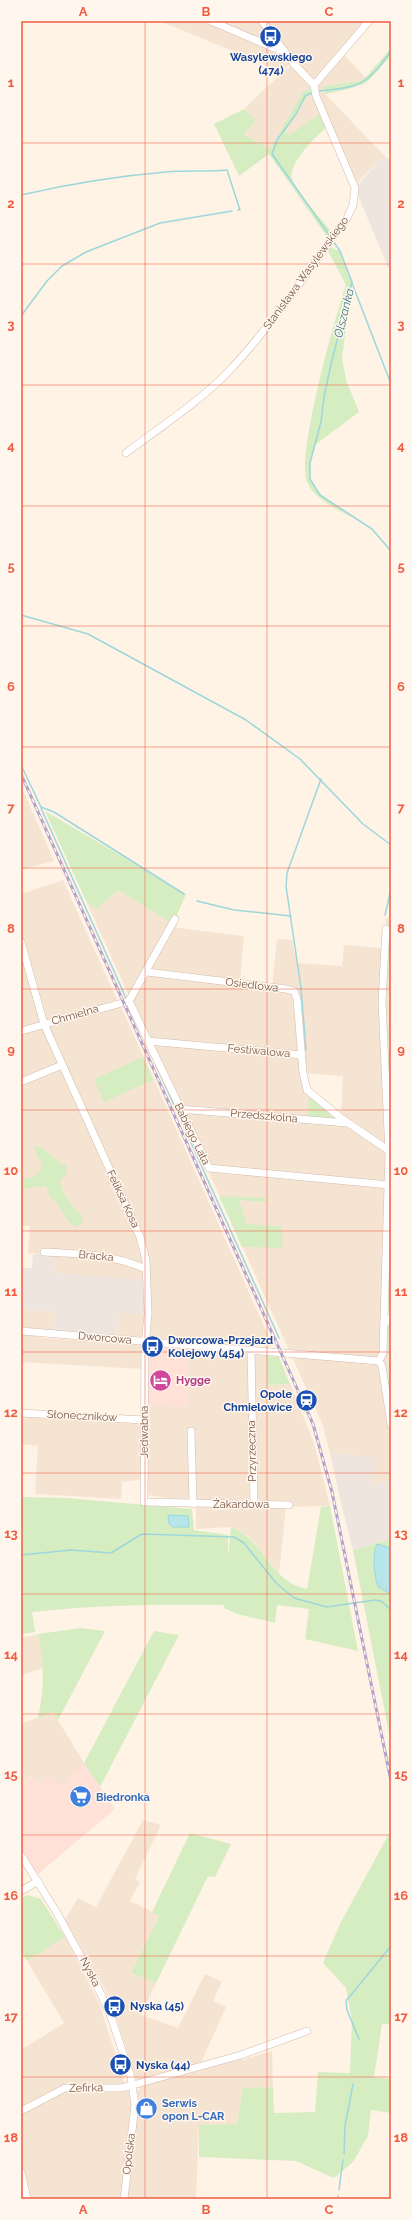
<svg xmlns="http://www.w3.org/2000/svg" width="412" height="2220" font-family="Raleway,sans-serif">
<style>
.residential{fill:#f6e4d3;fill-rule:evenodd}
.commercial{fill:#ffe1d8}
.industrial{fill:#eee5df}
.green{fill:#d6edc2}
.water{fill:#b7e6ea;stroke:#9dd7dc}
.lines{fill:none;stroke-linecap:round;stroke-linejoin:round}
.stream{stroke:#9dd7dc;stroke-width:1.5}
.minor-casing{stroke:#d3bbac;stroke-width:8}
.minor{stroke:#fff;stroke-width:7}
.rail-casing{stroke:#b4a2c9;stroke-width:3}
.rail{stroke:#fff7ed;stroke-width:1.5;stroke-dasharray:4.5;stroke-linecap:butt}
.grid{fill:none;stroke:#f15c41;stroke-width:1;stroke-opacity:0.55}
.labels{text-anchor:middle;dominant-baseline:central;stroke-width:3;stroke-linejoin:round;paint-order:stroke}
.transit-label{font-size:11px;font-weight:bold;fill:#164399;stroke:#fff7ed;text-anchor:start}
.street-label{font-size:11px;fill:#795648;stroke:#fff7ed}
.hotel-label{font-size:11px;font-weight:bold;fill:#b23c85;stroke:#fff7ed;text-anchor:start}
.shop-label{font-size:11px;font-weight:bold;fill:#366cbe;stroke:#fff7ed;text-anchor:start}
.water-label{font-size:12px;font-style:italic;fill:#3a7980;stroke:#fff7ed}
.neatline{fill:none;stroke:#f15c41;stroke-width:1.5}
.grid-label{font-size:13px;text-anchor:middle;font-weight:bold;fill:#f15c41}
</style>
<rect width="100%" height="100%" fill="#fef3e5"/>
<g class="residential">
<polygon points="160,21 369,21 344,55 366,78 360,81 323,86 325,94 384,155 356,184 323,113 289,135 286,132 289,124 308,96 313,93 313,81 289,63 284,71 291,66 311,88 303,93 270,149 244,134 255,120 244,109 283,72"/>
<polygon points="21,786 54,861 21,870"/>
<polygon points="63,880 117,1000 46,1020 21,940 21,894"/>
<path d="M118,890L173,924L171,927L244,936L240,983L272,987L277,939L292,940L297,963L342,966L344,945L384,948L386,917L391,920V1290L385,1296L384,1327L391,1321V1481L372,1486L373,1457L330,1453L322,1423L87,903L97,909ZM303,1073L343,1076L341,1117L305,1085Z"/>
<polygon points="21,946 40,1022 21,1027"/>
<polygon points="120,1005 152,1075 273,1346 153,1338 147,1332 141,1337 116,1335 118,1313 147,1281 53,1273 54,1255 28,1253 30,1226 21,1226 21,1033 40,1028 43,1029 133,1221 48,1026"/>
<polygon points="21,1309 55,1312 53,1330 21,1327"/>
<polygon points="21,1333 42,1338 140,1344 143,1347 143,1369 21,1362"/>
<polygon points="187,1349 247,1355 252,1501 190,1501 147,1495 147,1404 188,1406"/>
<polygon points="255,1355 266,1356 268,1385 290,1384 314,1443 330,1506 286,1507 279,1573 250,1538 240,1531 231,1527 196,1529 196,1506 256,1506 252,1357"/>
<polygon points="21,1417 142,1424 143,1479 122,1482 121,1499 35,1494 38,1446 21,1444"/>
<polygon points="38,1634 44,1667 21,1676 21,1638"/>
<polygon points="53,1712 84,1763 62,1787 41,1785 30,1776 21,1787 21,1724"/>
<polygon points="143,1820 161,1825 135,1879 140,1882 130,1901 159,1915 131,1973 156,1983 141,2015 178,2028 205,1974 222,1982 213,2001 226,2007 201,2063 238,2052 242,2060 272,2051 273,2087 243,2088 237,2124 199,2125 196,2199 21,2199 21,2050 64,2023 27,1961 65,1937 99,2003 127,2090 140,2090 109,1997 65,1920 78,1898 96,1907"/>
</g>
<g class="commercial">
<polygon points="148,1345 187,1349 188,1406 147,1404"/>
<polygon points="84,1763 115,1809 38,1874 21,1849 21,1787 31,1776 41,1785 50,1775 62,1787"/>
</g>
<g class="industrial">
<polygon points="384,155 391,162 391,274 355,188"/>
<polygon points="33,1254 54,1255 53,1273 147,1280 148,1314 118,1313 116,1335 53,1330 55,1312 21,1309 21,1268 32,1268"/>
<polygon points="330,1453 374,1457 372,1486 391,1481 391,1539 353,1550 340,1499"/>
</g>
<g class="green">
<polygon points="391,48 391,56 366,83 345,90 325,94 323,86 360,81 366,77"/>
<path d="M311,88L313,93L308,96L289,124L286,132L289,135L323,112L329,125C318,134 287,164 292,179C296,192 325,224 335,235L327,246L340,251L352,282L342,358L346,380L359,412L315,445L310,463V479L320,495L357,520C340,511 315,500 307,482C296,457 335,316 346,285L326,247V236L323,231L269,154L239,176L214,124L244,109L256,120L244,134L270,149L303,92Z"/>
<polygon points="45,811 186,894 173,924 118,890 97,909 87,903"/>
<polygon points="143,1057 153,1080 104,1102 94,1079"/>
<polygon points="309,1095 336,1117 336,1119 308,1117"/>
<path d="M34,1146C49,1148 53,1162 66,1165V1175L60,1180C62,1194 72,1208 83,1216L81,1224L76,1227L67,1220L56,1202L50,1197L46,1186L21,1189V1180L34,1176L41,1170L42,1163L37,1156Z"/>
<polygon points="219,1196 265,1198 267,1202 239,1200 247,1224 282,1226 282,1248 242,1247"/>
<polygon points="266,1356 279,1357 290,1384 268,1385"/>
<path d="M21,1497L66,1498L192,1509L194,1530L228,1535V1556L231,1527C266,1541 270,1582 307,1589L321,1507L330,1506L358,1651L305,1639L309,1609L277,1605L275,1623L237,1614L224,1608V1605C160,1604 96,1605 32,1612L35,1632L21,1634Z"/>
<polygon points="391,1539 391,1743 353,1550"/>
<path d="M81,1628L105,1631L58,1720L53,1712L38,1718C45,1685 44,1667 38,1634Z"/>
<polygon points="154,1631 179,1635 100,1787 84,1763"/>
<polygon points="391,1830 391,2024 382,2024 374,2077 391,2079 391,2113 371,2110 368,2136 353,2162 334,2178 296,2161 199,2157 199,2125 237,2124 243,2088 273,2087 274,2113 315,2112 318,2072 350,2073 352,2021 346,1988 323,1963 341,1922"/>
<polygon points="190,1833 231,1844 215,1877 208,1876 156,1983 131,1973 159,1916 152,1912"/>
<polygon points="27,1895 41,1899 65,1937 27,1961 21,1951 21,1898"/>
</g>
<g class="water">
<polygon points="168,1515 188,1516 189,1527 173,1527 169,1524"/>
<path d="M377,1544L391,1548V1594L378,1587C374,1575 372,1555 377,1544Z"/>
</g>
<g class="lines">
<g class="stream">
<path d="M317,91C360,87 366,86 391,51"/>
<polyline points="314,92 305,96 296,114 277,140 272,154 330,236"/>
<path d="M21,195C69,184 117,176 166,172C186,170 207,172 227,170L240,210H238"/>
<polyline points="333,241 340,251 352,282 331,364 324,397 321,422 310,463 310,479 320,495 372,529 391,551"/>
<polyline points="352,283 391,384"/>
<polyline points="21,316 47,281 62,266 86,252 160,223 232,211"/>
<polyline points="21,615 88,634 246,720 300,759 363,824 391,845"/>
<polyline points="21,765 41,807 54,812 184,894"/>
<polyline points="41,808 126,998"/>
<polyline points="197,901 234,910 291,916"/>
<polyline points="385,915 391,889"/>
<polyline points="390,917 391,917"/>
<polyline points="306,1050 301,988 286,886 287,873 321,779"/>
<polyline points="156,1065 279,1338"/>
<polyline points="21,1555 71,1550 111,1553 142,1534 234,1537 244,1543 276,1583 294,1598 327,1607 375,1600 381,1601 391,1610"/>
<polyline points="359,2039 347,2010 346,2001 391,1946"/>
<polyline points="344,2154 345,2126 353,2084"/>
<polyline points="339,2190 343,2160"/>
<polyline points="338,2199 338,2196"/>
</g>
<defs>
<g id="minor">
<polyline points="211,21 279,50 284,50"/>
<polyline points="314,85 369,21"/>
<path d="M126,453C160,427 198,403 228,372C273,325 308,270 347,218L353,205L355,188L316,96L314,85L293,63L262,21"/>
<polyline points="21,942 44,1024 140,1237 146,1260 148,1314 145,1346 144,1502 289,1505"/>
<polyline points="147,972 286,989 294,991 297,999 303,1073 307,1090 341,1118 391,1152"/>
<polyline points="129,1001 209,1168 389,1185"/>
<polyline points="129,1001 175,919"/>
<polyline points="21,1031 129,1001"/>
<polyline points="148,1041 302,1055"/>
<polyline points="21,1082 62,1065"/>
<polyline points="180,1109 347,1123"/>
<path d="M44,1252C82,1254 111,1254 146,1269"/>
<polyline points="384,1324 391,1317"/>
<polyline points="21,1331 379,1361"/>
<polyline points="251,1350 254,1504"/>
<polyline points="379,1361 383,1353 389,1154 382,1001 386,929"/>
<polyline points="379,1361 382,1366 391,1424"/>
<polyline points="21,1413 144,1420"/>
<polyline points="191,1431 193,1504"/>
<polyline points="21,1855 57,1913 101,1994 110,2014 131,2077 135,2105 124,2199"/>
<polyline points="21,1891 38,1881"/>
<polyline points="21,2111 65,2088 121,2088 133,2085 241,2055 307,2031"/>
<polyline points="21,2172 27,2199"/>
</g>
</defs>
<use href="#minor" class="minor-casing"/>
<use href="#minor" class="minor"/>
<defs>
<polyline id="rail" points="21,774 313,1424 332,1492 391,1781"/>
</defs>
<use href="#rail" class="rail-casing"/>
<use href="#rail" class="rail"/>
</g>
<path class="grid" d="M145,21V2199M267,21V2199M21,143H391M21,264H391M21,385H391M21,506H391M21,626H391M21,747H391M21,868H391M21,989H391M21,1110H391M21,1231H391M21,1352H391M21,1473H391M21,1594H391M21,1714H391M21,1835H391M21,1956H391M21,2077H391"/>
<defs>
<symbol id="bus-disc" viewBox="-11 -11 22 22"><circle r="9.5" fill="#1a4fb4" stroke="#fff7ed"/><path d="M-5-6H5V4H4V6H2V4H-2V6H-4V4H-5ZM-3.5-4V0h7V-4ZM-3.5 1.2v1.5H-2V1.2ZM2 1.2v1.5H3.5V1.2Z" fill="#fff"/></symbol>
<symbol id="hotel-disc" viewBox="-11 -11 22 22"><circle r="9.5" fill="#d1479c" stroke="#fff7ed"/><path d="M-6-4.5h1.5V1H6V5H4.5V3h-9V5H-6ZM-4 0a1.8 1.8 0 1 1 3.6 0ZM.5 0V-2.5h3Q6-2.5 6 0Z" fill="#fff"/></symbol>
<symbol id="station-disc" viewBox="-11 -11 22 22"><circle r="9.5" fill="#1a4fb4" stroke="#fff7ed"/><path d="M-3-6H3Q5-6 5-4V2Q5 4 3 4L4.5 6H3L1.5 4h-3L-3 6H-4.5L-3 4Q-5 4-5 2V-4Q-5-6-3-6ZM-3.5-4v3h7v-3ZM-3.5 1v1.5H-2V1ZM2 1v1.5H3.5V1Z" fill="#fff"/></symbol>
<symbol id="supermarket-disc" viewBox="-11 -11 22 22"><circle r="9.5" fill="#3f7fe0" stroke="#fff7ed"/><path d="M-6-5.5h2.5l.6 2H6L4.5 2H-2.5L-4.4-4H-6ZM-1.5 3.2a1.3 1.3 0 1 0 .1 0ZM3 3.2a1.3 1.3 0 1 0 .1 0Z" fill="#fff"/></symbol>
<symbol id="shop-disc" viewBox="-11 -11 22 22"><circle r="9.5" fill="#3f7fe0" stroke="#fff7ed"/><path d="M-5-2.5h2.3a2.7 3.5 0 0 1 5.4 0H5L5.5 6h-11ZM-1.5-2.5h3a1.5 2.3 0 0 0-3 0Z" fill="#fff"/></symbol>
</defs>
<g fill-rule="evenodd">
<use href="#bus-disc" x="258" y="24" width="25" height="25"/>
<use href="#bus-disc" x="140" y="1334" width="25" height="25"/>
<use href="#hotel-disc" x="148" y="1368" width="25" height="25"/>
<use href="#station-disc" x="294" y="1388" width="25" height="25"/>
<use href="#supermarket-disc" x="68" y="1784" width="25" height="25"/>
<use href="#bus-disc" x="102" y="1994" width="25" height="25"/>
<use href="#bus-disc" x="108" y="2052" width="25" height="25"/>
<use href="#shop-disc" x="134" y="2096" width="25" height="25"/>
</g>
<g class="labels">
<g class="transit-label">
<text x="271" y="57" text-anchor="middle">Wasylewskiego<tspan x="271" dy="13">(474)</tspan></text>
<text x="168" y="1340">Dworcowa-Przejazd<tspan x="168" dy="13">Kolejowy (454)</tspan></text>
<text x="292" y="1394" text-anchor="end">Opole<tspan x="292" dy="13">Chmielowice</tspan></text>
<text x="130" y="2006">Nyska (45)</text>
<text x="136" y="2065">Nyska (44)</text>
</g>
<g class="street-label">
<text transform="translate(306 273) rotate(-54)">Stanisława Wasylewskiego</text>
<text transform="translate(252 985) rotate(7)">Osiedlowa</text>
<text transform="translate(75 1015) rotate(-16)">Chmielna</text>
<text transform="translate(259 1051) rotate(5)">Festiwalowa</text>
<text transform="translate(264 1116) rotate(5)">Przedszkolna</text>
<text transform="translate(192 1134) rotate(64)">Babiego Lata</text>
<text transform="translate(123 1199) rotate(65)">Feliksa Kosa</text>
<text transform="translate(96 1256) rotate(5)">Bracka</text>
<text transform="translate(105 1338) rotate(5)">Dworcowa</text>
<text transform="translate(82 1416) rotate(3)">Słoneczników</text>
<text transform="translate(144 1432) rotate(-90)">Jedwabna</text>
<text transform="translate(252 1451) rotate(-91)">Przyrzeczna</text>
<text x="241" y="1504">Żakardowa</text>
<text transform="translate(90 1972) rotate(63)">Nyska</text>
<text transform="translate(86 2088) rotate(-1)">Zefirka</text>
<text transform="translate(129 2154) rotate(-83)">Opolska</text>
</g>
<g class="hotel-label">
<text x="176" y="1380">Hygge</text>
</g>
<g class="shop-label">
<text x="96" y="1797">Biedronka</text>
<text x="162" y="2103">Serwis<tspan x="162" dy="13">opon L-CAR</tspan></text>
</g>
<g class="water-label">
<text transform="translate(344 313) rotate(-76)">Olszanka</text>
</g>
</g>
<rect width="412" height="2220" fill="none" stroke="#fff7ed" stroke-width="44"/>
<rect x="22" y="22" width="368" height="2176" class="neatline"/>
<g class="grid-label">
<text x="83" y="16">A</text>
<text x="206" y="16">B</text>
<text x="329" y="16">C</text>
<text x="11" y="87">1</text>
<text x="401" y="87">1</text>
<text x="11" y="208">2</text>
<text x="401" y="208">2</text>
<text x="11" y="329">3</text>
<text x="401" y="329">3</text>
<text x="11" y="450">4</text>
<text x="401" y="450">4</text>
<text x="11" y="571">5</text>
<text x="401" y="571">5</text>
<text x="11" y="691">6</text>
<text x="401" y="691">6</text>
<text x="11" y="812">7</text>
<text x="401" y="812">7</text>
<text x="11" y="933">8</text>
<text x="401" y="933">8</text>
<text x="11" y="1054">9</text>
<text x="401" y="1054">9</text>
<text x="11" y="1175">10</text>
<text x="401" y="1175">10</text>
<text x="11" y="1296">11</text>
<text x="401" y="1296">11</text>
<text x="11" y="1417">12</text>
<text x="401" y="1417">12</text>
<text x="11" y="1538">13</text>
<text x="401" y="1538">13</text>
<text x="11" y="1659">14</text>
<text x="401" y="1659">14</text>
<text x="11" y="1779">15</text>
<text x="401" y="1779">15</text>
<text x="11" y="1900">16</text>
<text x="401" y="1900">16</text>
<text x="11" y="2021">17</text>
<text x="401" y="2021">17</text>
<text x="11" y="2142">18</text>
<text x="401" y="2142">18</text>
<text x="83" y="2214">A</text>
<text x="206" y="2214">B</text>
<text x="329" y="2214">C</text>
</g>
</svg>
